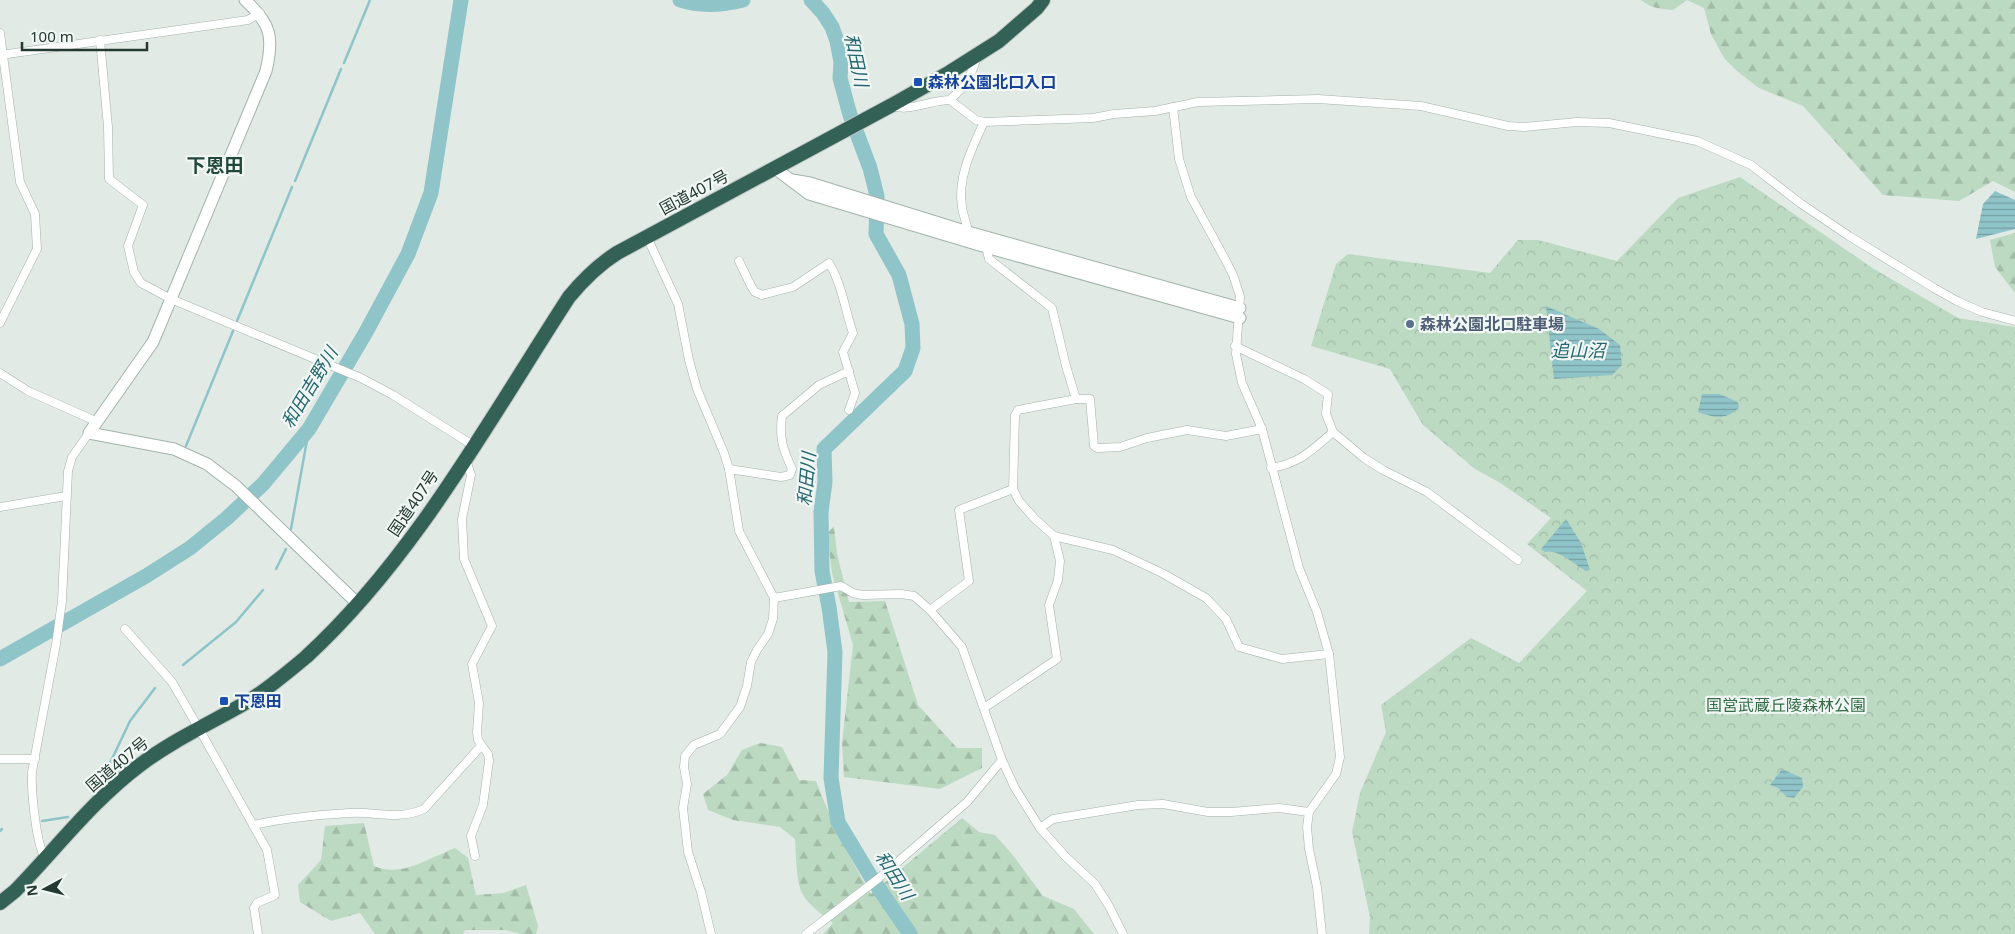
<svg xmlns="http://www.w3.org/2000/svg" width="2015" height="934" font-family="'Noto Sans','Noto Sans JP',sans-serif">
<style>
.forest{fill:url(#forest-firs)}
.park{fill:url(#park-crowns)}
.water{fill:url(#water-rules)}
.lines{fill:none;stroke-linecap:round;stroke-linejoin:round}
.stream{stroke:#8fc4c9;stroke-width:2.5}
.river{stroke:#8fc4c9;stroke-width:15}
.street-casing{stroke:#a5b1ab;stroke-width:9}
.secondary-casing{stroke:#a2b4ac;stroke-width:13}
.highway-casing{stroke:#bdc4c1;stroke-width:16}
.street{stroke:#fff;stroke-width:8}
.secondary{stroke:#fff;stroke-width:11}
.highway{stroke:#336155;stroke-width:14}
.transit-dot{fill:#1a4fb4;stroke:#f1f7f4;stroke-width:2}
.service-dot{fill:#5c6f8a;stroke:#f1f7f4;stroke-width:2}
.labels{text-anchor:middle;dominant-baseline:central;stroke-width:4.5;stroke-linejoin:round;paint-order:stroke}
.transit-label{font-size:16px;font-weight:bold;fill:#164399;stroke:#f1f7f4;text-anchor:start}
.street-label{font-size:16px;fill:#243931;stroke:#f1f7f4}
.service-label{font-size:16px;font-weight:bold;fill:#4e5e75;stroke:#f1f7f4;text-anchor:start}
.park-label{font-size:16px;fill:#326b44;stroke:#f1f7f4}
.water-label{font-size:18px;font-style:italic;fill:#25676e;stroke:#f1f7f4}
.quarter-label{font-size:19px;font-weight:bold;fill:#22483c;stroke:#f1f7f4}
</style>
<defs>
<pattern id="forest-firs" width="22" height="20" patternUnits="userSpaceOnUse" patternTransform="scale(1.25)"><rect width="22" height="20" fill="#bcd9c2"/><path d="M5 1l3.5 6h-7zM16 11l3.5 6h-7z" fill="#a1bba7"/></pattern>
<pattern id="park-crowns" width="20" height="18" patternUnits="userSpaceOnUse" patternTransform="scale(1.25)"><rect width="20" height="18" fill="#bcd9c2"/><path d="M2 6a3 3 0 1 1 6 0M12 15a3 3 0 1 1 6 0" fill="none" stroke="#a1bba7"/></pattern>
<pattern id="water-rules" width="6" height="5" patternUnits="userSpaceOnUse" patternTransform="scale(1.25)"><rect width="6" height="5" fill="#8fc4c9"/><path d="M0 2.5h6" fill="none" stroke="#75a0a4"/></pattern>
</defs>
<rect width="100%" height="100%" fill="#e1eae5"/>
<g class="forest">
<path d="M1641,0H2015V192L1993,181L1959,201L1883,195L1803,106L1759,88L1738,72L1724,58L1711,34L1704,8L1687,0L1673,10C1662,9 1650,8 1641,0Z"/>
<polygon points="2015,233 2015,293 1995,267 1990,240"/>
<polygon points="834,526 837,554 849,602 885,601 918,705 957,748 982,748 982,768 940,789 844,777 842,743 853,645 832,573 827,534"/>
<path d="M760,743L782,747L799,780L816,781C831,821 849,857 871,894L962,818L979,832L995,835L1012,854L1043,896L1074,909L1094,934H823L833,923C822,914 809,906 802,893C796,880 796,854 795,839L780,827L733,820L708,810L703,794L727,775L742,750Z"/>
<path d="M364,823L374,866C401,878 429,858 455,848L468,858L476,895L504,893L526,885L538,926L536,934H521L505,930H465L463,934H375L360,913L331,921L300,902L298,885L321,860L325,826Z"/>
</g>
<polygon class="park" points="1740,177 1874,269 1958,318 2015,327 2015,934 1369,934 1370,917 1352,832 1360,793 1386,732 1381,705 1471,638 1519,663 1587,591 1527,544 1551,518 1502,484 1475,469 1423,425 1390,369 1311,346 1336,264 1348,254 1490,273 1518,240 1538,240 1617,261 1678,198"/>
<g class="water">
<polygon points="1995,191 2015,200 2015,229 1976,239 1983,204"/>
<polygon points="1546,306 1599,329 1620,345 1622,365 1612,375 1554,379"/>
<path d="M1702,394H1719L1738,402L1739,408C1725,420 1715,418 1698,412Z"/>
<path d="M1566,519L1581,543L1590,570L1586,571C1573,564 1559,549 1545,552L1541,549Z"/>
<polygon points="1782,769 1802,778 1803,787 1794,798 1787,797 1778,788 1770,785"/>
</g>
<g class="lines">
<g class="stream">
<polyline points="344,63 370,0"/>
<polyline points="295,181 341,69"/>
<polyline points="237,321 292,187"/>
<polyline points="186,446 233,331"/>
<polyline points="291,529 309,429"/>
<polyline points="276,569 286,549"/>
<polyline points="183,665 236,622 263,590"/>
<polyline points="102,780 130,721 155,688"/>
<polyline points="42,821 68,817"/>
<polyline points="0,831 2,829"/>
</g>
<g class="river">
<path d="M680,0C701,7 723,5 743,0"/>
<polyline points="811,0 823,13 832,27 837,41 841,62 840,78 850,115 870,168 877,196 876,234 899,275 912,324 913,348 905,371 824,449 825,482 821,512 822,571 829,607 835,652 831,778 838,822 871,877 910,934"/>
<polyline points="0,659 146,576 190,548 227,518 263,484 309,429 366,332 408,254 431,193 461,0"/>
</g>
<defs>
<g id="street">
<polyline points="0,33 20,182 35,214 37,249 0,323"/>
<polyline points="100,40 108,127 109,179 143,205 128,246 134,272 141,283 171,299 361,378 393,395 474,446"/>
<polyline points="0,55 248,20 260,13"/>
<polyline points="950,100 976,120 984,122 1093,118 1114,114 1155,111 1198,102 1318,99 1421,106 1508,126 1524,127 1577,122 1609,123 1697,141 1751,165 1800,203 1849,236 1934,288 1957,301 1982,312 2015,321"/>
<path d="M892,106C911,112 930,100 950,100C963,88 974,72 977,55"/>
<polyline points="1173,107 1179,159 1191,197 1225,259 1233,275 1240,296 1236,354 1242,383 1262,429 1299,568 1317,612 1329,654 1340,757 1336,774 1309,812 1307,827 1309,849 1317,887 1322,934"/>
<path d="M968,234C968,225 963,216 962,207C957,178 972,148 984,122"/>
<polyline points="647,237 678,304 689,360 697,389 724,453 729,469 739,531 774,598 773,619 768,634 757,650 751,662 747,686 740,707 720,734 694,745 685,756 684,767 687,784 683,808 688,852 701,892 711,934"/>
<polyline points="986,247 989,259 1052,308 1066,366 1076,399 1018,410 1015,415 1013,489 1019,501 1035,519 1054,536 1113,550 1162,573 1206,598 1226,619 1239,647 1282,659 1329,654"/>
<path d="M739,261L751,286L755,292L762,295L793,287L829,263C842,284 845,310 853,333L843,352L855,393L849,410"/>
<polyline points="1235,346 1304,379 1328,394 1326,414 1333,432 1364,458 1383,470 1427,492 1518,560"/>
<polyline points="0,373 28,391 91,419 96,424"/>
<polyline points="1076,399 1090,399 1094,446 1097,448 1120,447 1147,438 1187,430 1226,436 1262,429"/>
<polyline points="463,461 468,466 471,475 462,519 464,559 492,626 472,664 479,703 477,732 478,740 488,754 489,761 483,805 471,836 475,856"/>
<path d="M1271,468C1300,463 1311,451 1333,432"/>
<path d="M729,469L781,477L790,475L792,469C783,449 779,439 782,416L819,385L849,371"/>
<polyline points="0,507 66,496"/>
<polyline points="774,598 841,586 853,593 862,595 901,594 914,596 930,610 962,647 1002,760 1015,788 1040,828 1066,857 1095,884 1109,906 1123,934"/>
<polyline points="930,610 969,581 959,510 1013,489"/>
<polyline points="125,629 172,682 202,734 267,850 275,895 257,903 254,908 258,934"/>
<polyline points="984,708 1057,659 1049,605 1058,580 1060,561 1054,536"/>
<polyline points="0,759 35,759"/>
<path d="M253,825C285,818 317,815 349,813C377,811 397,821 424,809L481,746"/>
<polyline points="1040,828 1053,819 1138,805 1163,804 1208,812 1231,812 1279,808 1309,812"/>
<path d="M46,859C36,847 31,789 32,772L56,644L62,601L68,471L72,457L89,433"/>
<polyline points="806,934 879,878 967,802 1002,760"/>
</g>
<g id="secondary">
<path d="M245,0C271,24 274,37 266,71L153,342L89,433L174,449L207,464L236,486L357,603"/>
<polyline points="776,169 809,194 986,247 1240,318"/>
<polyline points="792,180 810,183 968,232 1240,308"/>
</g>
<path id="highway" d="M0,903L15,891C55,850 94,799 140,765C173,740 211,723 247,702C268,689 287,673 306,657C415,557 489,420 569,297C583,280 598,265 617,253L892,105L950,72L999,41L1037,8L1043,0"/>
</defs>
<use href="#street" class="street-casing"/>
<use href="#secondary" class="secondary-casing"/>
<use href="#highway" class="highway-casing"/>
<use href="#street" class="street"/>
<use href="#secondary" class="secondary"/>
<use href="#highway" class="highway"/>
</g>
<g class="transit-dot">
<rect x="913" y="77" width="10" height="10" rx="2.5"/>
<rect x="219" y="696" width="10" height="10" rx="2.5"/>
</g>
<circle class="service-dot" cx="1410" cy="324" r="5"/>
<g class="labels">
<g class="transit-label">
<text x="928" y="82">森林公園北口入口</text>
<text x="234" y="701">下恩田</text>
</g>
<g class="street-label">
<text transform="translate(694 192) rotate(-28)">国道407号</text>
<text transform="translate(413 503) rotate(-56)">国道407号</text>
<text transform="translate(117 764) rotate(-40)">国道407号</text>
</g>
<g class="service-label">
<text x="1420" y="324">森林公園北口駐車場</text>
</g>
<g class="park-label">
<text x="1786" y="705">国営武蔵丘陵森林公園</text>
</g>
<g class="water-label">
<text transform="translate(857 60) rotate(78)">和田川</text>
<text x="1578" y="350">追山沼</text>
<text transform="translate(309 387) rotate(-59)">和田吉野川</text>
<text transform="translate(806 479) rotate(-85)">和田川</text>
<text transform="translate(895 875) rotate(57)">和田川</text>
</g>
<g class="quarter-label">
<text x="215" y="165">下恩田</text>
</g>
</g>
<g transform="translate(45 889) rotate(263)" stroke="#f1f7f4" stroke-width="4" paint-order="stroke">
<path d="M0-4L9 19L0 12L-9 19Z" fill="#243931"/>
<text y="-8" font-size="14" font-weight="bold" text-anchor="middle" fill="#243931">N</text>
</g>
<path d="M22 42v8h125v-8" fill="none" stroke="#243931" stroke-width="2.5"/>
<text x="30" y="42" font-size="15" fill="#243931" stroke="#f1f7f4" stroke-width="4" paint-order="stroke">100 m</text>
</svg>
